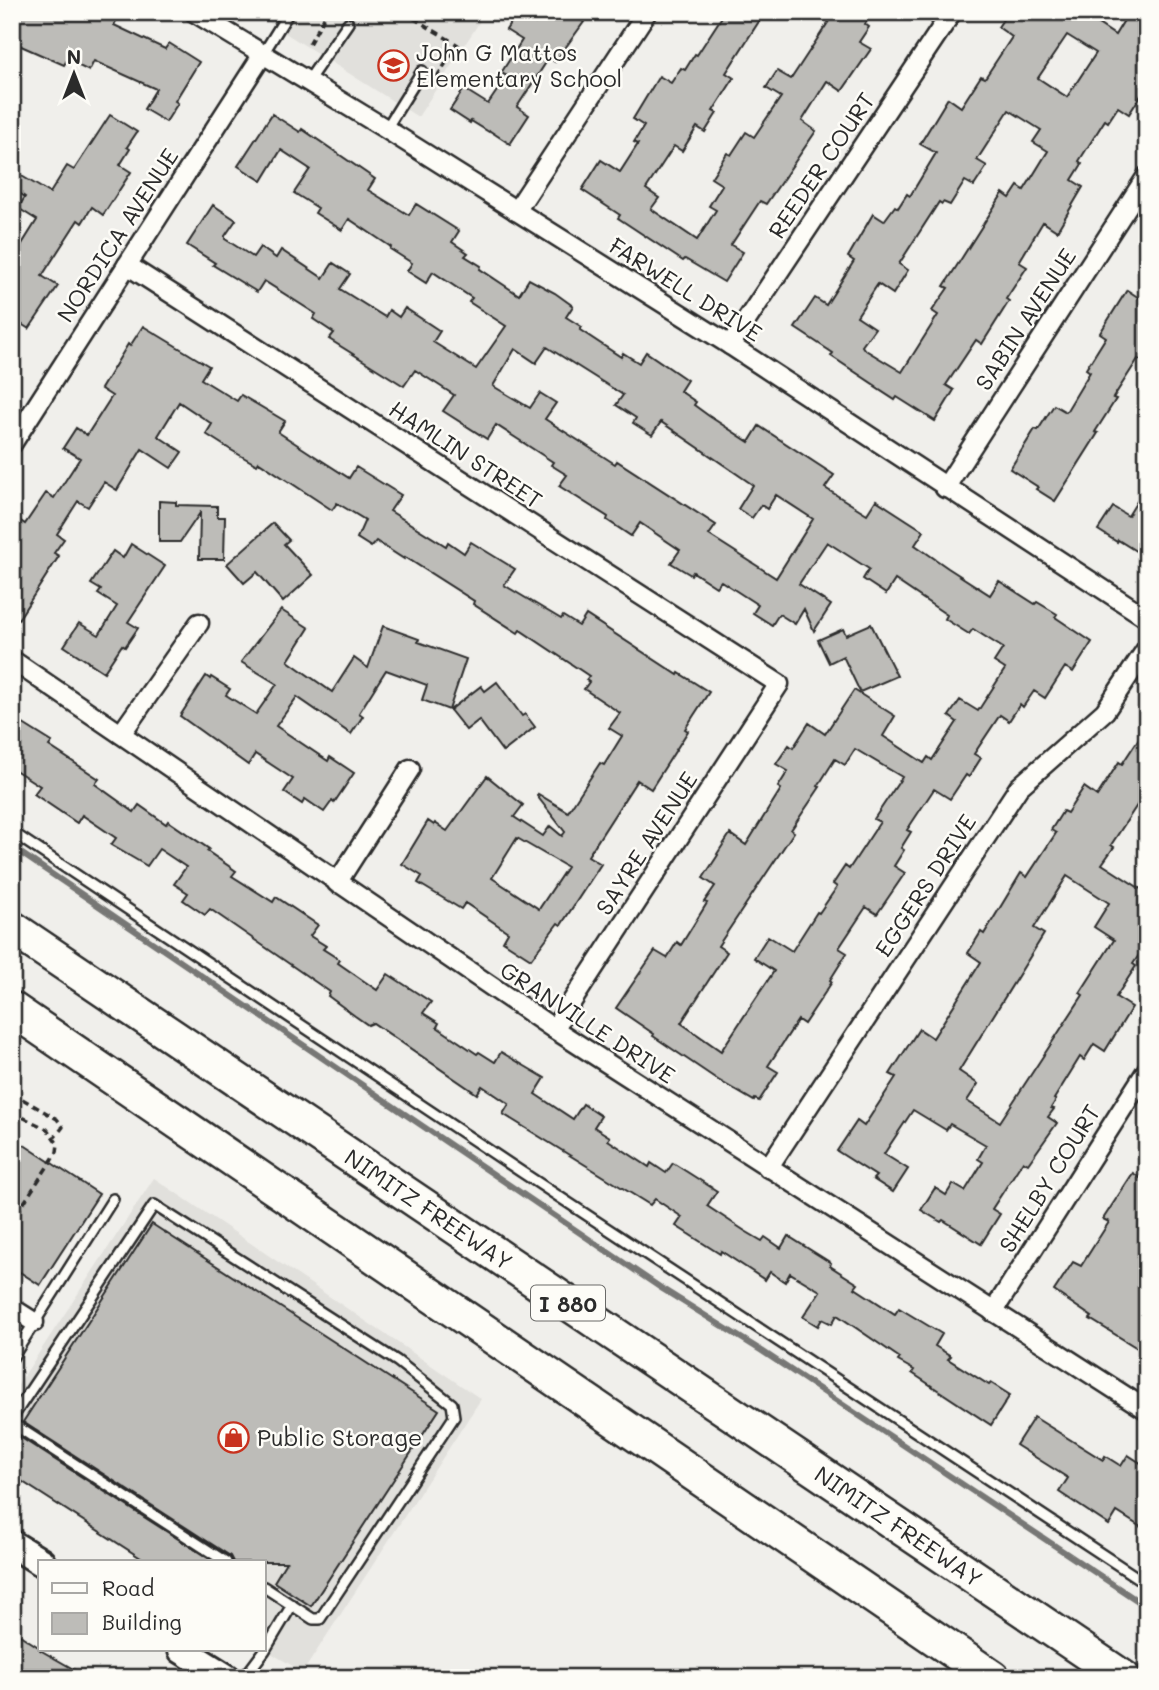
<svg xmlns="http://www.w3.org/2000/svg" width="1159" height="1690" font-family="Mali,sans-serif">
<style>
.built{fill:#e1e0dc}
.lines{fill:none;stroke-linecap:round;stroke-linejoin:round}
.stream{stroke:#777775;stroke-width:6}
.building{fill:#bdbcb8;stroke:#2b2b2b;stroke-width:2;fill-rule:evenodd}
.service-casing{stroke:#2b2b2b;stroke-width:14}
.minor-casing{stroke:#2b2b2b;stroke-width:23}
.secondary-casing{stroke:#2b2b2b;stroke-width:32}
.motorway-casing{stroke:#2b2b2b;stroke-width:38}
.path{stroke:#2b2b2b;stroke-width:3.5;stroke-dasharray:7 5;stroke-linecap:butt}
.service{stroke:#fdfcf7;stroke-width:9}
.minor{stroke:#fdfcf7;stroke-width:18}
.secondary{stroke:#fdfcf7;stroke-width:26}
.motorway{stroke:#fdfcf7;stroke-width:33}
.labels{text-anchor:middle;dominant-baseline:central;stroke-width:5;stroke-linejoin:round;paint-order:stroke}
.shield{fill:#fdfcf7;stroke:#6a6a68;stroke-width:2}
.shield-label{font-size:21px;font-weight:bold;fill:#2b2b2b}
.poi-label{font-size:23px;fill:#2b2b2b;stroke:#fdfcf7;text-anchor:start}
.street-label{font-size:23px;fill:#2b2b2b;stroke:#fdfcf7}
</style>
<rect width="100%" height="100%" fill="#f0efeb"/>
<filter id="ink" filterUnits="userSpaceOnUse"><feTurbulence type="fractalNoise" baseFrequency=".0143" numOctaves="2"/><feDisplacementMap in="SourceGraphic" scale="14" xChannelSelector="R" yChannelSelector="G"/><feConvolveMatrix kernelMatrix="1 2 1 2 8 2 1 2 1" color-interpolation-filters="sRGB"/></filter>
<g filter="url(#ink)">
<g class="built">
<polygon points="252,12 486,12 418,117"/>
<polygon points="154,1178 481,1399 303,1672 264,1649 264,1562 146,1562 12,1476 12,1394"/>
</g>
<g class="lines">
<polyline class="stream" points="12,847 661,1288 762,1351 1147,1607"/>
</g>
<g class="building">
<polygon points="23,12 103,12 117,19 114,25 165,49 169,43 199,62 175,101 178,103 166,122 144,109 156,89 94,61 89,71 67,60 64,65 12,42 12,34"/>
<polygon points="518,12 535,23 542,12 570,12 584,22 555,62 549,58 517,107 529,115 510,144 490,131 489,132 471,121 470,123 450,110 464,89 488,104 507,76 501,73 522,40 506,30"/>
<polygon points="725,12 765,12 726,73 734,78 713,111 717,113 705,132 697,127 682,151 674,146 646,189 659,198 651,209 697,240 716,210 709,206 722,185 711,178 727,153 731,155 746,132 754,137 781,97 766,88 777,71 791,79 835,12 873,12 865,24 869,27 859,42 871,49 842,91 827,81 802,121 816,131 766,204 760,201 731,245 743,252 724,282 685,259 683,261 618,218 620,215 582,190 601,160 620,172 638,144 634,142 644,126 633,119 659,76 671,83 681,68 685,70 695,54 697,55"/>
<path d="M1008,12H1080L1115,35L1129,12H1135L1147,20V86L1129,114L1118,107L1108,122L1105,120L1079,161L1082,164L1072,180L1083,187L1057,231L1043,222L1019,262L1027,267L1006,299L1009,301L982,344L976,340L946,385L954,390L935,421L897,397L895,400L875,387L876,386L831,356L833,353L795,328L815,298L826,305L854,261L848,257L873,214L884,221L895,206L898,208L907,194L910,196L936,153L920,144L948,98L961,107L981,76L985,78L1012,37L998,27ZM1067,35L1096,53L1067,97L1038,78ZM1009,110L1041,130L1033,142L1048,151L1024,190L1018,186L1010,198L1003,193L944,286L948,288L932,311L938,315L902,372L864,349L862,346L875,328L857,316L878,284L893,294L908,270L899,264L939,202L942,204L943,202L950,205L965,181L974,186L987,166L977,160Z"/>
<path d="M272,114L300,132L302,129L375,179L368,190L409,215L416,204L459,231L452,242L468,253L465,256L481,266L480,269L519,295L529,279L555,293L573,306L566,317L582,327L580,330L621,357L623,353L639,363L646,352L687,380L680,391L696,402L694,405L709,416L749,442L759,426L834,475L825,488L867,514L876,500L924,531L915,545L948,568L990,595L999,581L1035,604L1037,602L1057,614L1055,617L1092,642L1073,672L1065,667L1045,698L1034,691L1023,707L1020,704L1009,721L1000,715L974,754L981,758L969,777L966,775L950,799L934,789L907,830L911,832L901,848L904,850L894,866L905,873L877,914L866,907L839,948L847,953L830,980L832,982L804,1024L798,1020L768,1066L778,1072L759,1101L755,1099L754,1101L718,1080L653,1036L654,1034L616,1008L655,951L667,958L677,942L681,945L707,903L704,902L715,886L703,878L718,855L717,854L730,834L746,845L781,789L778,787L788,771L776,764L789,745L793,748L809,723L825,734L854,690L895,716L883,736L924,763L928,757L932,760L957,722L949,716L960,700L978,711L1005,669L994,662L1003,648L973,629L969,634L945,619L947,615L895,580L886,594L863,579L869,569L827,542L799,584L831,605L814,631L804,609L795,624L779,614L772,625L753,613L758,605L721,581L716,587L693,572L691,575L671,563L680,550L640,523L631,536L607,520L608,517L559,486L567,475L551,465L553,462L496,425L487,439L443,411L454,395L415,370L404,386L329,339L334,333L313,319L316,314L264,281L257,292L213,265L215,263L187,245L213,205L236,220L225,236V239L253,257L260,247L276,258L281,250L323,278L333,263L350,274L340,289L385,317L389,310L399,317L405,308L440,331L433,342L476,369L506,326L469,302L472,298L433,272L426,283L407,271L412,263L390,249L391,247L349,219L342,230L315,213L318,208L294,193L310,169L281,150L262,181L238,166ZM547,347L623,395L616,405L636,418L633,423L652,435L661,422L753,485L738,509L752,518L761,505L767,509L776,495L813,519L776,578L709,535L716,525L617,461L615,464L545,419L556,403L540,393L530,408L493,386L515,349L536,363ZM855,749L902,777L874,819L880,822L849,869L845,866L833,884L837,887L819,913L817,912L792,951L768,936L754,958L774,971L721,1051L681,1023L727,952L718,946L794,832L791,830L820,787L818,786L835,759L845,765Z"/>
<polygon points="110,115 137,132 127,147 130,149 120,165 131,172 103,215 92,207 82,223 78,220 67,237 42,276 58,286 29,329 12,318 12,260 37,220 18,208 25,197 12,188 20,175 50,193 67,166 74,170"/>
<polygon points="1127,290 1147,303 1147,364 1138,359 1113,398 1116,399 1095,432 1098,433 1055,501 1036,489 1038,487 1010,469 1035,429 1038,430 1054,405 1066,412 1090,372 1086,369 1106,337 1100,333"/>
<path d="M143,326L209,366L201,379L237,401L241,395L285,421L278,432L310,453L349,478L356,467L401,495L390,511L446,546L448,542L464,553L471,542L515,569L504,585L561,619L563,616L579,626L586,615L678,675L679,673L709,692L685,729L688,731L651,789L637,780L588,856L601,864L561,925L558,923L531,959L503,941L508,932L465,903L461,909L418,883L422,876L402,864L428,821L434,825L435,823L447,831L487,776L523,805L514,817L543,836L550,826L562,836L565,832L537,796L538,794L568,812L600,763L604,765L622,736L609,728L620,713L584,689L589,682L586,680L589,676L520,630L518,633L473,604L474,601L405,557L404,559L376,541L371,547L357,538L365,520L337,503L332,510L259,462L257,465L231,450L206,434L212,424L179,402L158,436L182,452L171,468L142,449L117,490L104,482L88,507L78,501L57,534L64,539L54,553L59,556L12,629V531L19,520L25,524L46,493L54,498L80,458L63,448L76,428L87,435L112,396L101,389L128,344L130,346ZM517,838L567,867L539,909L492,878Z"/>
<polygon points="1147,485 1147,558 1118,540 1117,542 1098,530 1113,507 1128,516"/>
<polygon points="159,501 176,502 176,505 217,506 217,517 225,517 224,559 199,559 200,513 180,542 159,542"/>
<polygon points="273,523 289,540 284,544 313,575 283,602 257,572 244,583 227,564"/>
<polygon points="131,544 165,566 128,622 138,628 125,647 122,645 104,672 64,646 79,623 99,635 117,606 98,594 101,590 91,584 113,551 123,558"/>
<polygon points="281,610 309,628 288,661 332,692 354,658 368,668 383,626 419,639 418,642 466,659 449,710 422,700 427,685 386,670 359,713 363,716 351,734 297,697 276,726 328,761 330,757 354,773 334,803 332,801 324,812 305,799 302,804 284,792 293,779 255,754 248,765 180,716 206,676 210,679 211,677 230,689 226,695 256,714 277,684 241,662"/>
<polygon points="871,624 897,676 860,692 843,656 829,663 818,640 843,629 846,635"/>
<polygon points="497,682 522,716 525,714 535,727 503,752 479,720 466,730 450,710 481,686 485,691"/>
<polygon points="12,717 52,742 49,746 99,779 95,784 134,812 139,805 166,824 168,821 209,849 207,851 236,871 232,876 273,902 276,897 318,925 310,936 326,946 323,949 340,960 338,963 377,990 388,974 431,1002 423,1013 439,1023 437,1027 477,1054 479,1052 495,1062 501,1052 545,1078 535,1094 573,1119 583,1104 601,1116 594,1127 610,1137 608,1140 649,1167 651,1163 666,1173 673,1163 717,1191 707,1206 745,1231 762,1241 765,1237 781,1248 788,1236 831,1263 830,1266 858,1284 855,1288 895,1314 899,1308 942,1334 935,1346 951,1356 948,1359 989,1385 991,1383 1010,1395 991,1425 912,1373 914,1370 898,1361 900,1358 837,1315 832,1324 822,1319 818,1326 803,1317 820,1291 790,1273 785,1282 770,1272 765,1280 721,1251 720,1254 676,1226 682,1217 655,1199 650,1205 503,1114 509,1104 482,1086 477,1094 373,1023 368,1025 355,1016 328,996 330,992 210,909 205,915 183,900 188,893 174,884 186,867 159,849 147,866 111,845 116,838 82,815 77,823 34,794 40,786 12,768"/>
<path d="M1147,726V790L1111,845L1114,847L1102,864L1147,893V943L1133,964L1136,966L1116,997L1132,1007L1105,1051L1094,1044L1084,1060L1080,1057L1054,1099L1056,1100L1051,1108L1054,1109L1048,1117L1057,1123L1028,1164L1023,1161L992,1209L1000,1214L981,1244L943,1220L941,1222L921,1210L935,1188L946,1195L953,1184L965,1191L983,1162L978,1159L986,1145L950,1124L946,1130L913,1110L884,1154L908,1169L893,1192L873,1179L876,1176L837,1151L857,1121L864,1126L896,1077L890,1074L919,1029L933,1038L981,962L968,953L981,932L984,934L1021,873L1027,877L1056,833L1051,830L1063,811L1067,813L1084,787L1097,796L1119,762L1122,764ZM1067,876L1109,903L1094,927L1114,940L1080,993L1083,995L1000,1122L967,1101L978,1084L959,1071L1044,934L1034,928Z"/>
<polygon points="12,1137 99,1194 40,1285 12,1267"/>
<polygon points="1133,1173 1147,1183 1147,1354 1090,1319 1092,1317 1054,1291 1073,1262 1081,1266 1109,1222 1103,1219"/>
<polygon points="152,1224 439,1410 311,1606 274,1582 286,1562 233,1562 230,1556 23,1422"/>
<polygon points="1034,1417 1103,1460 1105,1456 1121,1466 1128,1455 1147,1467 1147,1531 1117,1512 1109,1525 1059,1492 1068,1478 1016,1445"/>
<polygon points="15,1434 214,1562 147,1562 12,1475 12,1438"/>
<polygon points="12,1630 40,1648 40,1650 89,1678 12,1678"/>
</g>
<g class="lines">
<defs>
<g id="service">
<polyline points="263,54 289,12"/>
<polyline points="308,81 348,23"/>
<polyline points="386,129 422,71"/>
<polyline points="12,832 520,1171 1147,1584"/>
<polyline points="12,1358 113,1199"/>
<polyline points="12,1418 154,1205 397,1361 452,1404 454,1417 320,1619 313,1619 264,1587"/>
<polyline points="12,1420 13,1424 226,1562"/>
<polyline points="244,1678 265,1650 292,1605"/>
</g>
<g id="minor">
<polyline points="194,12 386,129 730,345 1147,618"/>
<polyline points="516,211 647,12"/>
<polyline points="127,265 779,684 554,1029"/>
<polyline points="730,345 952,12"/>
<polyline points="12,444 263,54"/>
<polyline points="945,488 1147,176"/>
<polyline points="12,660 554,1029 1147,1410"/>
<polyline points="121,734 199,623"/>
<polyline points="337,883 410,769"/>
<polyline points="768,1168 1019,787 1105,711 1147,648"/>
<polyline points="12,1308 34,1322"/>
<polyline points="993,1312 1147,1070"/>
</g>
<g id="secondary">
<polyline points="12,1544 41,1562"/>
<polyline points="182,1650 227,1678"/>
</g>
<g id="motorway">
<polyline points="12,928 1124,1678"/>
<polyline points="12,1009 993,1678"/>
</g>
</defs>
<use href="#service" class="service-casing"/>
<use href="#minor" class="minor-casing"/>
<use href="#secondary" class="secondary-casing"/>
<use href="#motorway" class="motorway-casing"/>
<g class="path">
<polyline points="403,12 458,45 436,78"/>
<polyline points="309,44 327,12"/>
<polyline points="12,1093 57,1119 63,1127 55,1137"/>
<polyline points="12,1112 47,1129 58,1144 57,1152 12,1221"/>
</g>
<use href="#service" class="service"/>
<use href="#minor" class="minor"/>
<use href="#secondary" class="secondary"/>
<use href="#motorway" class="motorway"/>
</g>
</g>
<defs>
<symbol id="school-ring" viewBox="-11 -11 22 22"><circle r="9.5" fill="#fdfcf7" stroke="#c8321e" stroke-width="1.5"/><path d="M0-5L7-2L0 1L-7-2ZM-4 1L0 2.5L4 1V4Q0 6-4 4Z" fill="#c8321e"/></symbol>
<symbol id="shop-ring" viewBox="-11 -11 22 22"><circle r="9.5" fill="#fdfcf7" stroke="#c8321e" stroke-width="1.5"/><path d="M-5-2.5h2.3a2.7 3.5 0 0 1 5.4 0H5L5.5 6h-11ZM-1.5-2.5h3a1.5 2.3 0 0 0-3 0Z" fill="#c8321e"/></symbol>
</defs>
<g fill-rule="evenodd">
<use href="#school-ring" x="376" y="48" width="35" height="35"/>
<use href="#shop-ring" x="216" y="1420" width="35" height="35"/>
</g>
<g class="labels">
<rect class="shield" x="531" y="1285.5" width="74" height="35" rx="5"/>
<g class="shield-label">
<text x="568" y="1303">I 880</text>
</g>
<g class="poi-label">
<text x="416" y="52">John G Mattos<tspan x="416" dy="26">Elementary School</tspan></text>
<text x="257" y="1437">Public Storage</text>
</g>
<g class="street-label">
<text transform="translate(821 165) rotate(-56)">REEDER COURT</text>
<text transform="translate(117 235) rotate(-57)">NORDICA AVENUE</text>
<text transform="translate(686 289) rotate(32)">FARWELL DRIVE</text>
<text transform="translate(1025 319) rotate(-57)">SABIN AVENUE</text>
<text transform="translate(466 454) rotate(33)">HAMLIN STREET</text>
<text transform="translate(646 843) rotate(-57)">SAYRE AVENUE</text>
<text transform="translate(925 885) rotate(-57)">EGGERS DRIVE</text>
<text transform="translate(588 1022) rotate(33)">GRANVILLE DRIVE</text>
<text transform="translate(1049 1178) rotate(-58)">SHELBY COURT</text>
<text transform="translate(429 1209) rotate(34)">NIMITZ FREEWAY</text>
<text transform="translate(899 1526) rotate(34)">NIMITZ FREEWAY</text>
</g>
</g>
<rect width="1159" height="1690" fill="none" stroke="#fdfcf7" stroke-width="42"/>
<rect x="21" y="21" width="1117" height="1648" fill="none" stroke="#2b2b2b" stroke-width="2.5" filter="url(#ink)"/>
<rect x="38" y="1560" width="228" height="91" fill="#fdfcf7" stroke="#a9a8a5" stroke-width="2"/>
<rect x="52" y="1583" width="35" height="10" fill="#fdfcf7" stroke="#a9a8a5" stroke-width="2"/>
<text x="102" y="1596" font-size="21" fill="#2b2b2b">Road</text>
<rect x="52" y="1613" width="35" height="21" fill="#bdbcb8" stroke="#a9a8a5" stroke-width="2"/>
<text x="102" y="1630" font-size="21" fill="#2b2b2b">Building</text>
<g transform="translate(74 74)" stroke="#fdfcf7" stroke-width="5" paint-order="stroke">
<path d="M0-5L12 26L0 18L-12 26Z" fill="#2b2b2b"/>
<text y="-10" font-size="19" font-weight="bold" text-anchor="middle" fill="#2b2b2b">N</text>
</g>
</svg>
